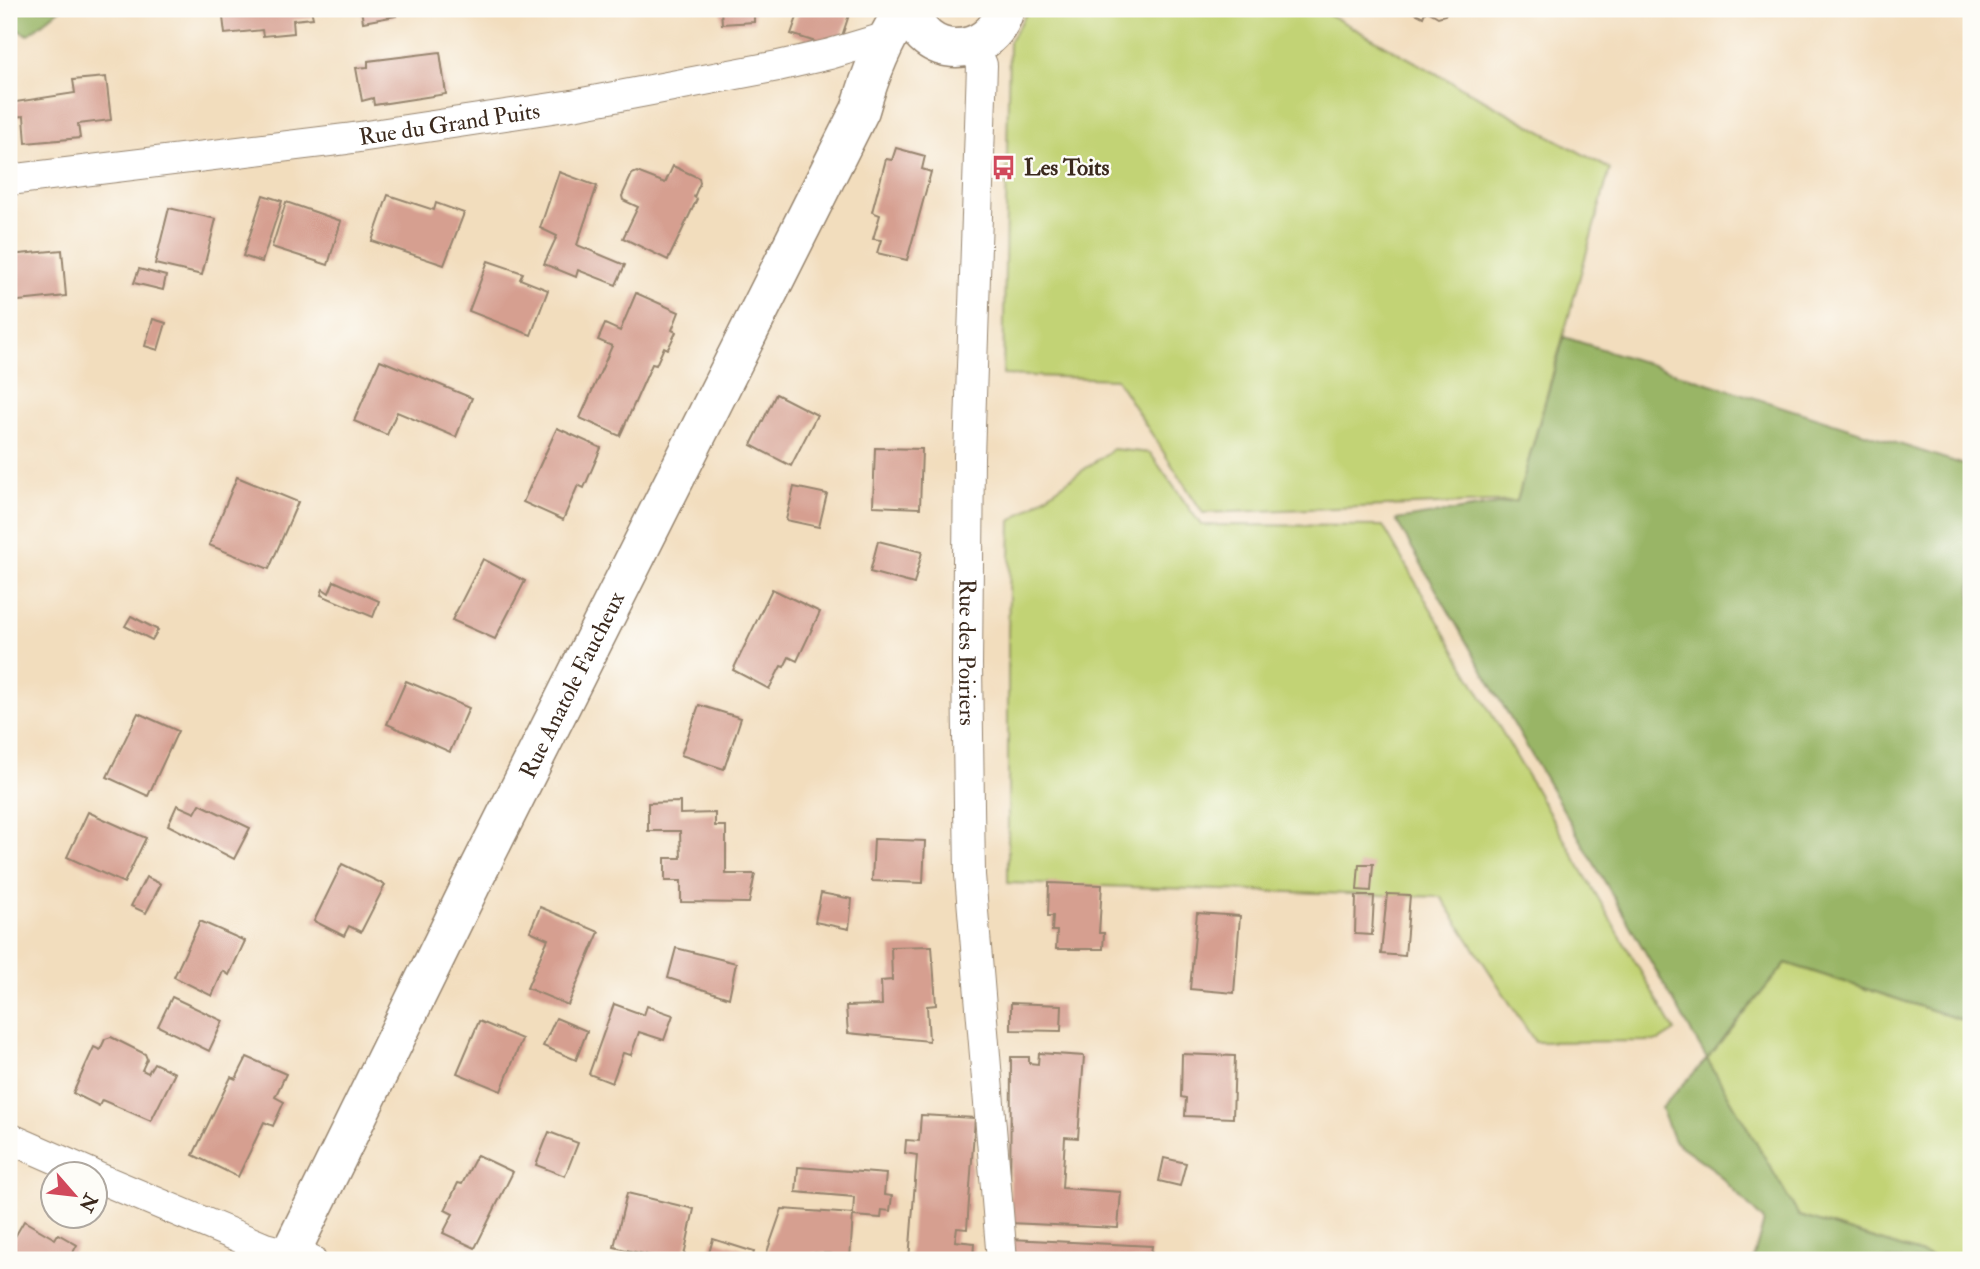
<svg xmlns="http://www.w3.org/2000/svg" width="1980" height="1269" font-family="'IM FELL Double Pica',serif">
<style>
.green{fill:#c2d375;stroke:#7e7e4a;stroke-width:2}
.forest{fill:#99b566;stroke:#6a7042;stroke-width:2}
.building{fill:#d69f90}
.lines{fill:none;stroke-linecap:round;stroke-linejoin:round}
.street-casing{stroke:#96846e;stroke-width:32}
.secondary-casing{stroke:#96846e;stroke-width:41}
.street{stroke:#fff;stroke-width:30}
.secondary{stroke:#fff;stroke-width:38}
.labels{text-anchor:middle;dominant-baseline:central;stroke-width:5;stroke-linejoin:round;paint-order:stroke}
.street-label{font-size:23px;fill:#3b2a1e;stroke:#fdfcf7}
.poi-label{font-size:23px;font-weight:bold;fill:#3b2a1e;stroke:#fdfcf7;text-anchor:start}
</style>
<rect width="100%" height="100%" fill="#fdfcf7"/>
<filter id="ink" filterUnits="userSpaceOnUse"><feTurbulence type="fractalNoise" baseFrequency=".0143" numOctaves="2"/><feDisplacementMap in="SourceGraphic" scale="14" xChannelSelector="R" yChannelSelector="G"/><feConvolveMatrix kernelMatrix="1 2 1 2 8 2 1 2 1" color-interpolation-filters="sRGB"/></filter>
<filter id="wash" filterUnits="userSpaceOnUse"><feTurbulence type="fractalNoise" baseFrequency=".00686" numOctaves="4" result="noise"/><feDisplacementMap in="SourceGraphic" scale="28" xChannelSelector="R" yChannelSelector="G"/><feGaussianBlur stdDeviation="1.57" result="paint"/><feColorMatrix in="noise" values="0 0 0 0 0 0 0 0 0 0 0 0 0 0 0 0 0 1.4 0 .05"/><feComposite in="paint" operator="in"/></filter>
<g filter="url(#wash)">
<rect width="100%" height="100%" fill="#f2ddbd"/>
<g class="green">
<polygon points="1029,9 1319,9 1610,169 1517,501 1203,513 1116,379 1003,375 1009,42"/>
<polygon points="1113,449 1150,453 1201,525 1383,526 1675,1031 1659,1041 1535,1042 1441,897 1008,883 1008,631 1011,521"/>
<polygon points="1786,963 1971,1023 1971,1260 1942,1260 1799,1216 1707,1059"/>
</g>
<g class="forest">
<polygon points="9,9 60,9 28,35 9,26"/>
<polygon points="1564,337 1971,467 1971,1023 1786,963 1707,1059 1799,1216 1942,1260 1753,1260 1764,1221 1712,1168 1674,1141 1661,1108 1707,1059 1396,520 1517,501"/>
</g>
<g id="blocks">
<g class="building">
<polygon points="222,9 311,9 313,18 293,20 294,33 263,36 262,30 225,34"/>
<polygon points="361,9 395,9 396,16 363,22"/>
<polygon points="721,9 754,9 754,22 722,24"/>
<polygon points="800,9 851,9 840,42 825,45 791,34"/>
<polygon points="1408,9 1448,9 1445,15 1438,17 1426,10 1423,17"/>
<polygon points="440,52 446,94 374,105 373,98 362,101 356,68 368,67 368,61"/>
<polygon points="106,77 111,120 78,124 80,138 26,143 24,116 9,117 9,103 75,93 73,80"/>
<polygon points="896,148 925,156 922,169 931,172 907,260 877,253 881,240 873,239 880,215 872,212 886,159 892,160"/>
<polygon points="673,166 699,178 700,183 694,197 697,199 668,260 623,238 638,207 623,200 622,196 632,174 637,172 665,183"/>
<polygon points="559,172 597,186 577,245 625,265 616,285 578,270 576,277 544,264 557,236 540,228"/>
<polygon points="263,195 282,201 262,262 243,256"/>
<polygon points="388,195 434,210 436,203 464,213 444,265 372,241"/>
<polygon points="286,202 341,221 328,265 272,247"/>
<polygon points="169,208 216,219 202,275 155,264"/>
<polygon points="62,250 66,296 9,302 9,255"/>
<polygon points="488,261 523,273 520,279 548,290 531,335 469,311"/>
<polygon points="139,269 166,276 163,290 134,283"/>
<polygon points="636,293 679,312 672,330 676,332 668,349 664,347 656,365 652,364 620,436 580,418 612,346 598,340 605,324 620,331"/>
<polygon points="153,319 166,323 158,350 145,346"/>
<polygon points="380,360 472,398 456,437 397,412 387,435 354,421"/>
<polygon points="776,394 817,415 791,466 751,445"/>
<polygon points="557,428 601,448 584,488 578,485 563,520 523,502"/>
<polygon points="875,448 922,449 920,508 873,506"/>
<polygon points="237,477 298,502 269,569 209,545"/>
<polygon points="794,487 827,494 819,527 786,520"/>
<polygon points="878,541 922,552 914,584 870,572"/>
<polygon points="483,559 525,581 495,639 452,620"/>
<polygon points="334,581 379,601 373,617 321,595 323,589 329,593"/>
<polygon points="772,589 820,612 797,661 789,657 784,667 781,666 769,689 733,670"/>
<polygon points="131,616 158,630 152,640 125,626"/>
<polygon points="406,681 469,708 450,752 387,724"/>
<polygon points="699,705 741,718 724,769 681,755"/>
<polygon points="138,713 178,731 148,796 107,777"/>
<polygon points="680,802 680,814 715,813 715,826 726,826 726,874 755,874 749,903 681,902 681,881 665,881 665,858 681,858 680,831 648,831 648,803"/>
<polygon points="200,804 250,828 234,859 168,825 177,805 195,813"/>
<polygon points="88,812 146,838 124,883 67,857"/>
<polygon points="874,839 925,841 923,883 872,881"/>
<polygon points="342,864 385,885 361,932 349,926 344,936 314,921"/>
<polygon points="1359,864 1373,864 1371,891 1357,890"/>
<polygon points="146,877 161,884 146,913 131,906"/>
<polygon points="1049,883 1102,885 1099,933 1104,933 1103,949 1056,949 1057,931 1052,931 1053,916 1048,916"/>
<polygon points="821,893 852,899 849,929 815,922"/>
<polygon points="1387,894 1410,895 1405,956 1381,954"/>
<polygon points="1356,896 1374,896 1372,935 1355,934"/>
<polygon points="540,907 599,932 568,1005 527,988 548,939 530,931"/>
<polygon points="1197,913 1240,916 1234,993 1190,989"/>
<polygon points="200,921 245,941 229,975 223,971 212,996 174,977"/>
<polygon points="932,946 936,1005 927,1006 929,1041 848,1033 846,1006 882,1005 881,981 892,980 891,947"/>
<polygon points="676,948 736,963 729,998 668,978"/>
<polygon points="172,997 223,1021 209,1051 158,1026"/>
<polygon points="1011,1003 1062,1005 1061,1031 1011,1030"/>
<polygon points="614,1004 644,1015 647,1006 673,1015 664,1040 639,1032 631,1055 623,1053 612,1083 589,1074"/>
<polygon points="556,1018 587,1031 576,1060 543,1046"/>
<polygon points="479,1021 522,1039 501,1091 457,1073"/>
<polygon points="111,1037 145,1054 147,1059 142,1070 148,1073 154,1063 175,1073 151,1121 102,1100 99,1106 73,1093 94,1047 100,1050 105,1039"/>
<polygon points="1039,1053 1084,1056 1078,1138 1065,1137 1062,1188 1121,1192 1118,1228 1010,1223 1011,1057 1029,1057 1029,1063 1038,1064"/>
<polygon points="1182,1054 1235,1056 1233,1118 1185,1116 1186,1098 1181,1097"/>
<polygon points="247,1057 286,1074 275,1097 284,1102 273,1126 264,1122 238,1177 193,1155 231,1077 236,1079"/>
<polygon points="921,1115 975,1118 967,1229 957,1228 955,1241 974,1243 973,1260 909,1260 917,1155 905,1153 906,1140 919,1141"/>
<polygon points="549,1132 578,1143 565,1176 536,1165"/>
<polygon points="477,1155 513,1172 475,1248 443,1233 453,1214 445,1210 458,1183 462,1184"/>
<polygon points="1164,1158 1186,1163 1180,1186 1159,1181"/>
<polygon points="798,1167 886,1174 884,1195 892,1196 890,1211 882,1210 881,1218 853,1216 854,1197 796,1192"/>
<polygon points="627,1193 694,1209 683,1260 669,1260 614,1247"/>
<polygon points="782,1209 853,1214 850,1259 830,1257 831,1254 814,1253 812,1260 781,1260 766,1255"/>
<polygon points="24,1221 55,1239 58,1234 77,1245 69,1260 9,1260 9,1247"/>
<polygon points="713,1239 754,1252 752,1260 707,1260"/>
<polygon points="1010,1239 1152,1246 1150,1260 1011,1260"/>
</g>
</g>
</g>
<g filter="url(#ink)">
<use href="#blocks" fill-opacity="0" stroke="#96846e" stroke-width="2"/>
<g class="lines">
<defs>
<g id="street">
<path id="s1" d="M974,45L982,65L969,457L967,665L970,875L1002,1260"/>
<path id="s2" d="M9,180L346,139L572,105L778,66L830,54L887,37"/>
<polyline points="9,1138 91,1174"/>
<polyline points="94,1176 265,1248 311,1260"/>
</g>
<g id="secondary">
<path d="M911,9C920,61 991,61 1005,9"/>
<path id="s3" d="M287,1260L471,885L860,110C871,72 883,43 904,9"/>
</g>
</defs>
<use href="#street" class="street-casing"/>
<use href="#secondary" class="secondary-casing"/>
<use href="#street" class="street"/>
<use href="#secondary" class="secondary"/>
</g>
</g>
<defs>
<symbol id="bus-bare" viewBox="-9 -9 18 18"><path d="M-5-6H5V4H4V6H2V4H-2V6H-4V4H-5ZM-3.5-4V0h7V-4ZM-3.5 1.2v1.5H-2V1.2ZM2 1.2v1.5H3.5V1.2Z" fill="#d1495b" stroke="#fdfcf7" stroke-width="2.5" paint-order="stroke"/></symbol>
</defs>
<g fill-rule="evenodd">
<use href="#bus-bare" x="986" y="150" width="35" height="35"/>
</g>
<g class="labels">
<g class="street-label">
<text stroke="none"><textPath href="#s2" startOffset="444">Rue du Grand Puits</textPath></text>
<text stroke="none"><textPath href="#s1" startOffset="609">Rue des Poiriers</textPath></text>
<text stroke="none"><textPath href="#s3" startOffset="642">Rue Anatole Faucheux</textPath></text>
</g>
<g class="poi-label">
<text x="1024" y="167">Les Toits</text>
</g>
</g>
<rect width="1980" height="1269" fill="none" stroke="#fdfcf7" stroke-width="35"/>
<g transform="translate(74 1195) rotate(118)"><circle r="33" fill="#fdfcf7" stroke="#afa8a0" stroke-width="2"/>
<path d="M0-5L12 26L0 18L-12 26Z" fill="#d1495b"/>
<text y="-10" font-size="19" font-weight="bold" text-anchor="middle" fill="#3b2a1e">N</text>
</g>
</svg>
